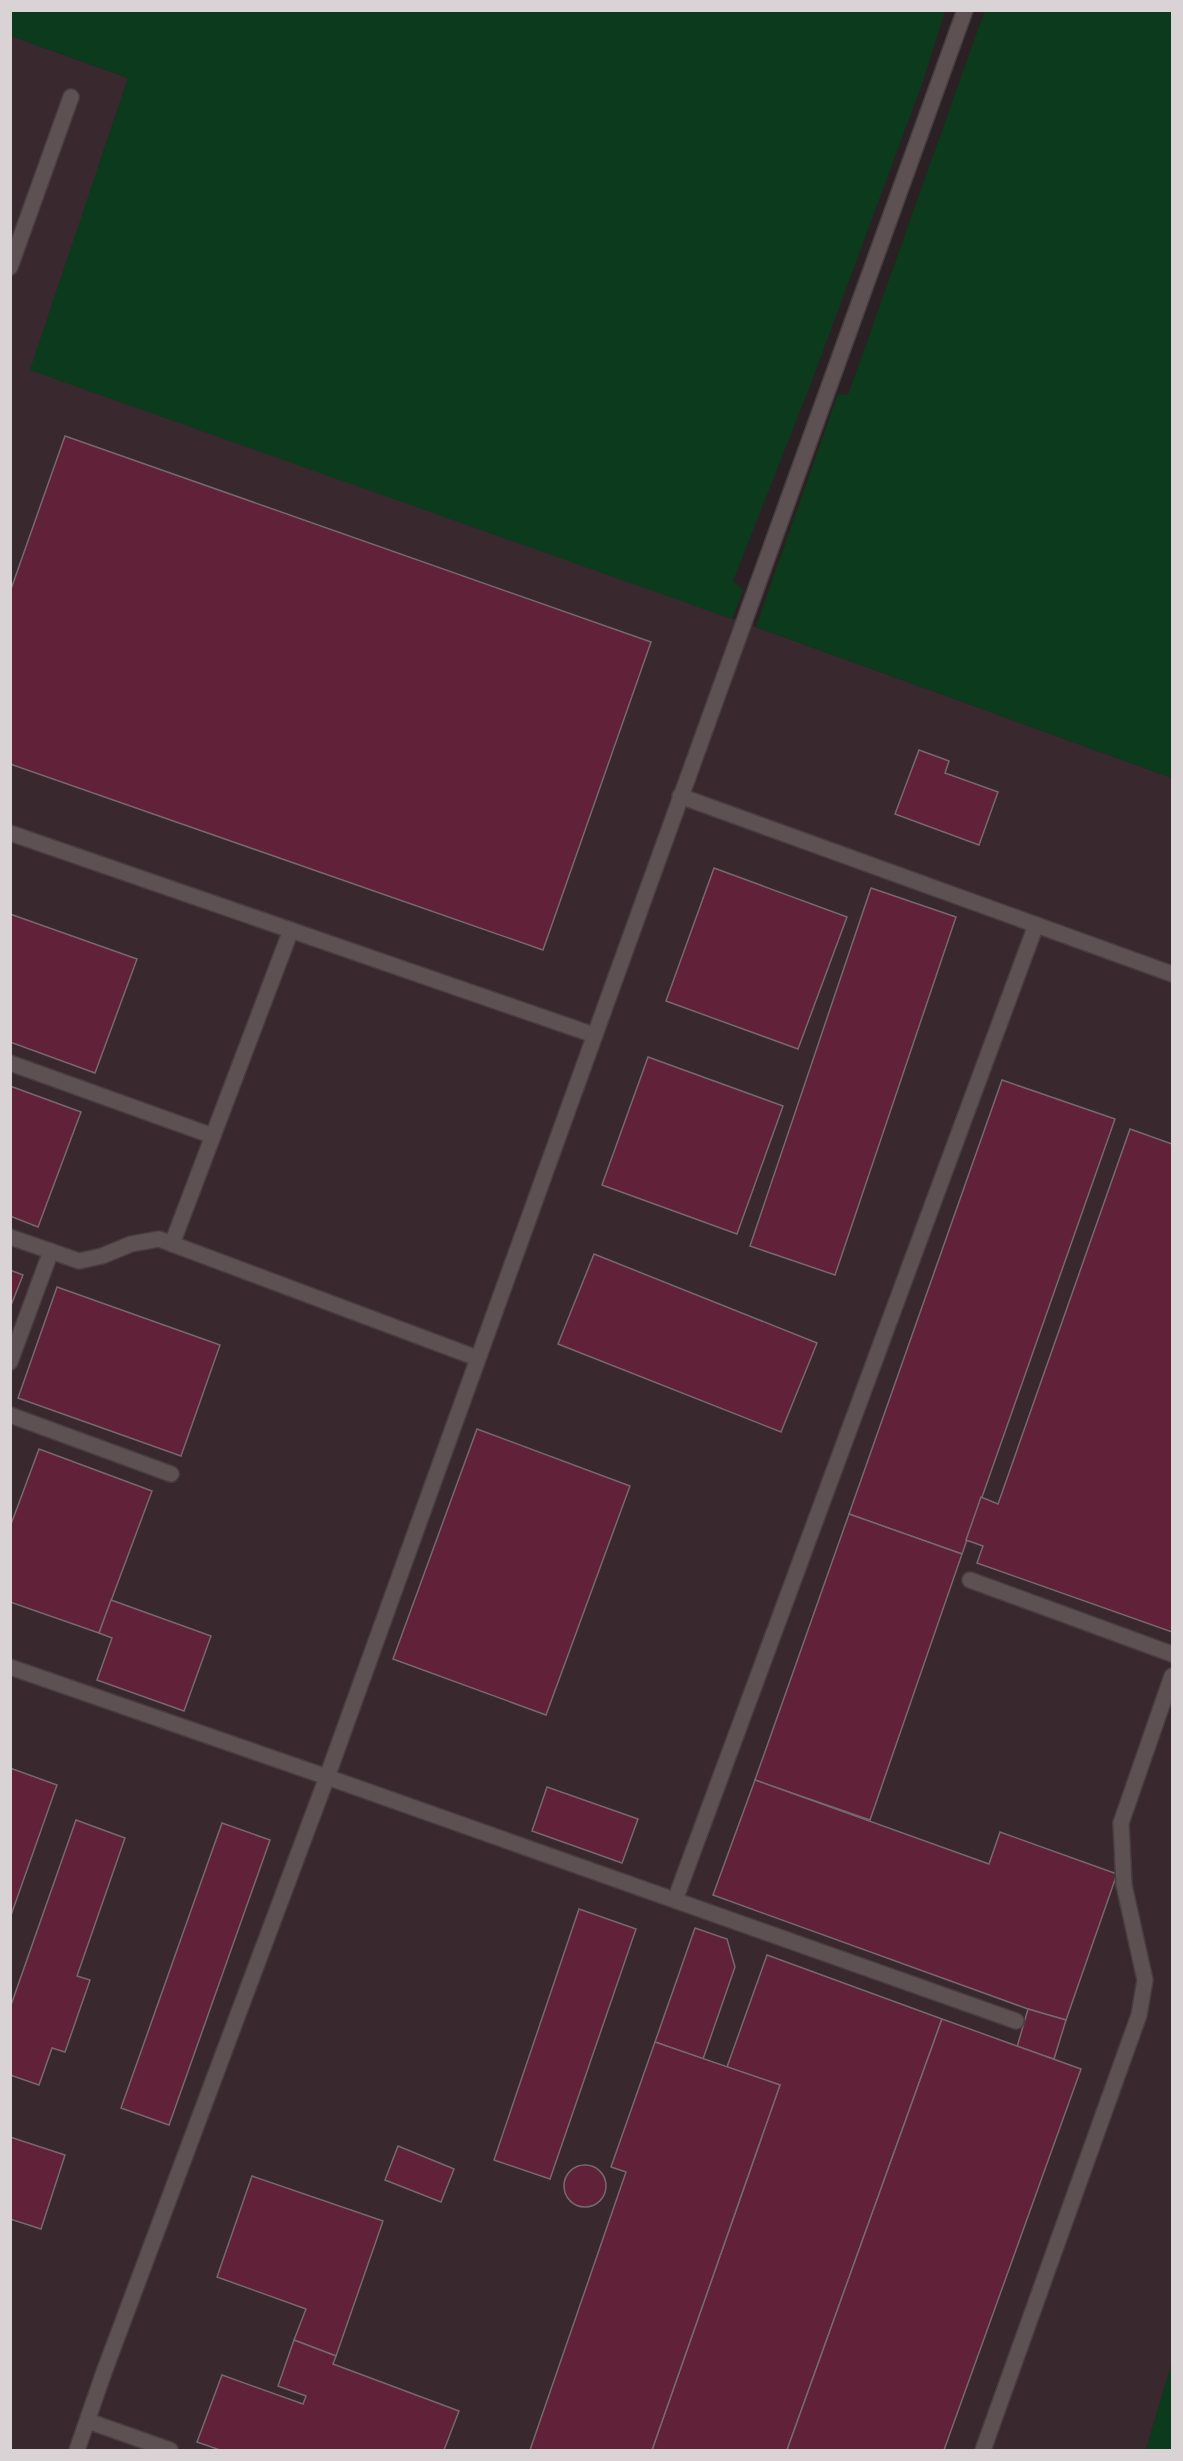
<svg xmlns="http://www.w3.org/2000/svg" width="1183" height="2461" font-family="Karla,sans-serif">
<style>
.built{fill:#39282d}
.green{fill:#0b3a1d}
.building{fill:#602139;stroke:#76696d;stroke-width:1.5}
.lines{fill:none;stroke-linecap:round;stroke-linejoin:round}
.minor-casing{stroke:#473e41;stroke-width:18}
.minor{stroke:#5d5154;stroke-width:15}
</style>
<rect width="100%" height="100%" fill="#2b2124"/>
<polygon class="built" points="11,36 128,78 31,370 756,627 1172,778 1172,2362 1146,2450 11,2450"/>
<g class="green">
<polygon points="11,10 945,11 923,81 813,378 733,581 743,590 732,619 30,370 128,78 11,36"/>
<polygon points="985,10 1172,11 1172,778 756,627 838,394 848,395"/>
<polygon points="1172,2362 1172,2450 1146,2450"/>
</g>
<g class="building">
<polygon points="65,436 651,642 543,950 10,764 10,592"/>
<polygon points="919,750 949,761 945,773 998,792 979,845 895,814"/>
<polygon points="714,868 847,917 798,1049 666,1001"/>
<polygon points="871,888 956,917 835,1275 750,1246"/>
<polygon points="10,914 137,959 95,1073 10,1042"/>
<polygon points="648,1057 783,1106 737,1234 602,1185"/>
<polygon points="1002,1080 1115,1119 962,1554 849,1514"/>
<polygon points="10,1086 81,1112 38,1227 10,1216"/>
<polygon points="1130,1129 1172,1144 1172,1632 977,1563 983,1546 966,1540 981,1497 998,1504"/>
<polygon points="594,1254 817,1343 781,1432 558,1344"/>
<polygon points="10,1270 23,1275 10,1308"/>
<polygon points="57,1287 220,1345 181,1456 18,1398"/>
<polygon points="477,1429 630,1486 546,1715 393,1659"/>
<polygon points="39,1449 152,1491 99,1633 10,1602 10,1527"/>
<polygon points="849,1514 962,1554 870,1820 755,1780"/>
<polygon points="111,1600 211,1636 184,1711 97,1680 112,1638 99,1633"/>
<polygon points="10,1768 57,1785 10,1918"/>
<polygon points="755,1780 989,1864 1000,1832 1117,1874 1066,2020 1028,2009 713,1895"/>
<polygon points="547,1787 638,1819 622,1863 532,1831"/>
<polygon points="76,1820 125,1838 77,1976 90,1980 65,2052 52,2048 39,2085 10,2075 10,2008"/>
<polygon points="222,1823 270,1840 169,2125 121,2108"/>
<polygon points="579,1909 636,1929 550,2179 494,2160"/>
<polygon points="695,1928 727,1939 735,1967 703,2059 655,2042"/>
<polygon points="767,1955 942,2019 787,2450 652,2450 780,2085 727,2067"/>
<polygon points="1028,2009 1066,2020 1054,2059 1017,2047"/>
<polygon points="942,2019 1081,2069 944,2450 787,2450"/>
<polygon points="655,2042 780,2085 652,2450 530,2450 626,2172 611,2167"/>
<polygon points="10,2137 65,2155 41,2229 10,2219"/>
<polygon points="398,2146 454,2169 441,2202 385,2180"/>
<circle cx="585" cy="2186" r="21"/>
<polygon points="252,2176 383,2221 336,2356 294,2340 306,2309 217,2277"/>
<polygon points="294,2340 336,2356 333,2364 459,2411 444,2450 220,2450 197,2442 222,2375 303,2404 306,2396 278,2386"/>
</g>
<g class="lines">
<defs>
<g id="minor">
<polyline points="10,267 71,97"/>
<polyline points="680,796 1172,974"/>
<polyline points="10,833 594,1035"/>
<polyline points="10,1063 213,1136"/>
<polyline points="10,1237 79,1261 102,1256 131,1244 159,1239 477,1358"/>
<polyline points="172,1244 291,930"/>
<polyline points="10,1362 51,1251"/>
<polyline points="10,1415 171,1474"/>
<polyline points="970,1580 1172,1654"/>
<polyline points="10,1667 327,1777 1016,2021"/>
<polyline points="675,1900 1036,925"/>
<polyline points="88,2421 170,2450"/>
<polyline points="77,2450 104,2372 327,1777 965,10"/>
<polyline points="983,2450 1139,2015 1145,1980 1124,1885 1121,1823 1172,1676"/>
</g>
</defs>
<use href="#minor" class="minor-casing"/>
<use href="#minor" class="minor"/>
</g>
<rect width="1183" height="2461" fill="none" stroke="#dad3d5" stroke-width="24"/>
</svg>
